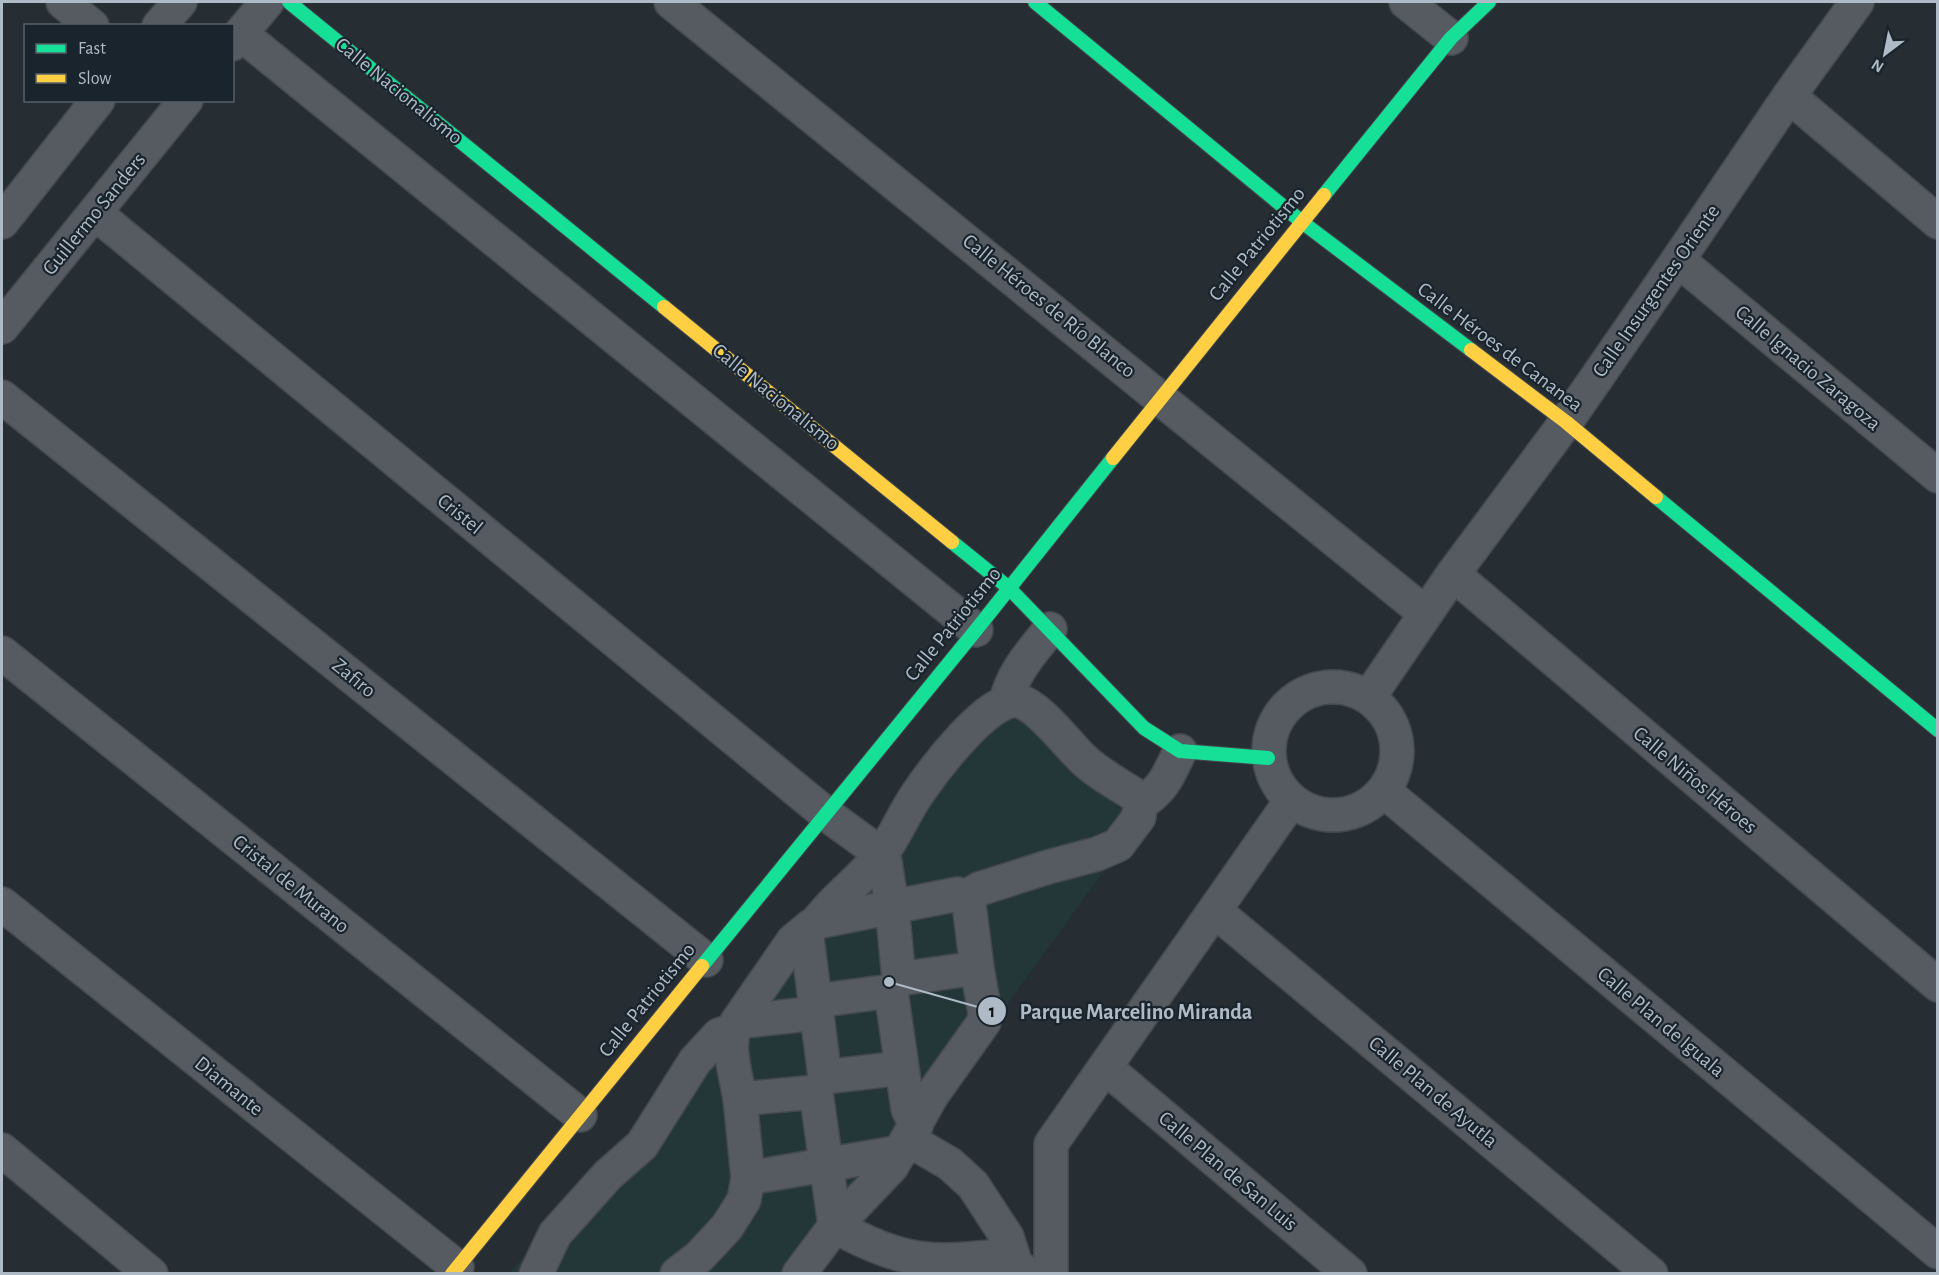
<svg xmlns="http://www.w3.org/2000/svg" width="1939" height="1275" font-family="'Alegreya Sans',sans-serif">
<style>
.green{fill:#233738}
.lines{fill:none;stroke-linecap:round;stroke-linejoin:round}
.street-casing{stroke:#44494d;stroke-width:36}
.fast-casing{stroke:#44494d;stroke-width:16}
.slow-casing{stroke:#44494d;stroke-width:16}
.street{stroke:#565b61;stroke-width:33}
.fast{stroke:#16e098;stroke-width:14}
.slow{stroke:#ffcf43;stroke-width:14}
.labels{text-anchor:middle;dominant-baseline:central;stroke-width:4.5;stroke-linejoin:round;paint-order:stroke}
.street-label{font-size:21px;fill:#aebac5;stroke:#1a242d}
.leader{fill:none;stroke:#aebac5;stroke-width:2}
.callout-dot{fill:#aebac5;stroke:#1a242d;stroke-width:2}
.mark-label{font-size:18px;text-anchor:middle;font-weight:bold;fill:#111}
.callout-label{font-size:22px;text-anchor:middle;font-weight:bold;fill:#aebac5;stroke:#1a242d;stroke-width:4.5;stroke-linejoin:round;paint-order:stroke}
</style>
<rect width="100%" height="100%" fill="#262d33"/>
<polygon class="green" points="995,697 1138,824 909,1140 814,1273 509,1274"/>
<g class="lines">
<defs>
<g id="street">
<polyline points="63,2 92,26"/>
<polyline points="671,2 1425,613"/>
<polyline points="1406,2 1451,38"/>
<polyline points="159,26 180,2"/>
<polyline points="241,34 976,630"/>
<polyline points="232,44 267,2"/>
<polyline points="1789,96 1938,222"/>
<polyline points="95,213 826,814 877,851 885,861 892,907 958,894 966,897 969,904 977,968 985,1013 984,1022 932,1095 892,1166 835,1226 799,1274"/>
<polyline points="2,222 98,100"/>
<polyline points="1678,260 1938,476"/>
<polyline points="2,327 186,100"/>
<polyline points="2,397 706,960"/>
<polyline points="1453,574 1938,985"/>
<polyline points="2,653 580,1115"/>
<circle cx="1333" cy="751" r="64"/>
<polyline points="1369,697 1453,574 1566,422 1678,260 1789,96 1857,2"/>
<path d="M1006,702C1012,673 1032,652 1050,629"/>
<polyline points="1385,792 1938,1252"/>
<path d="M1140,804C1164,789 1168,776 1180,751"/>
<polyline points="2,904 457,1267"/>
<polyline points="1215,911 1651,1274"/>
<path d="M817,922C835,897 861,880 880,856C895,837 904,813 918,793C933,771 990,694 1019,701C1039,706 1068,745 1083,759C1098,774 1119,784 1136,796L1140,804L1139,817L1118,845L1097,854L1048,867L979,889L966,897"/>
<polyline points="815,1001 891,991 908,1109 916,1126"/>
<path d="M817,1013L737,1022C725,1043 736,1075 740,1099L816,1092L835,1226C860,1240 889,1254 918,1258C948,1263 981,1257 1011,1255"/>
<polyline points="737,1022 793,941 810,927"/>
<polyline points="901,1068 825,1077 807,938 810,927 817,922 892,907 899,979 977,968"/>
<polyline points="1106,1068 1350,1274"/>
<polyline points="909,1140 950,1164 973,1185 1007,1237 1016,1265 1024,1271"/>
<polyline points="2,1150 151,1274"/>
<polyline points="748,1178 901,1152"/>
<polyline points="536,1274 555,1234 608,1175 642,1145 695,1061 719,1035 732,1031"/>
<polyline points="677,1274 699,1257 727,1227 744,1200 748,1178 740,1099"/>
<polyline points="1051,1274 1051,1144 1291,801"/>
</g>
<g id="fast">
<polyline points="289,2 664,307"/>
<polyline points="1035,2 1302,222 1471,350"/>
<polyline points="1324,195 1451,38 1489,2"/>
<polyline points="1656,497 1938,730"/>
<polyline points="952,542 1009,588 1144,728 1180,751 1268,758"/>
<polyline points="702,966 976,630 1113,458"/>
</g>
<g id="slow">
<polyline points="664,307 952,542"/>
<polyline points="1471,350 1566,422 1656,497"/>
<polyline points="1113,458 1324,195"/>
<polyline points="452,1274 702,966"/>
</g>
</defs>
<use href="#street" class="street-casing"/>
<use href="#fast" class="fast-casing"/>
<use href="#slow" class="slow-casing"/>
<use href="#street" class="street"/>
<use href="#fast" class="fast"/>
<use href="#slow" class="slow"/>
</g>
<g class="labels">
<g class="street-label">
<text transform="translate(399 91) rotate(39)">Calle Nacionalismo</text>
<text transform="translate(94 214) rotate(-51)">Guillermo Sanders</text>
<text transform="translate(1257 244) rotate(-51)">Calle Patriotismo</text>
<text transform="translate(1656 291) rotate(-55)">Calle Insurgentes Oriente</text>
<text transform="translate(1049 306) rotate(39)">Calle Héroes de Río Blanco</text>
<text transform="translate(1500 347) rotate(37)">Calle Héroes de Cananea</text>
<text transform="translate(1808 368) rotate(40)">Calle Ignacio Zaragoza</text>
<text transform="translate(776 397) rotate(39)">Calle Nacionalismo</text>
<text transform="translate(460 514) rotate(39)">Cristel</text>
<text transform="translate(953 624) rotate(-51)">Calle Patriotismo</text>
<text transform="translate(354 678) rotate(39)">Zafiro</text>
<text transform="translate(1695 780) rotate(40)">Calle Niños Héroes</text>
<text transform="translate(291 884) rotate(39)">Cristal de Murano</text>
<text transform="translate(647 1000) rotate(-51)">Calle Patriotismo</text>
<text transform="translate(1661 1022) rotate(40)">Calle Plan de Iguala</text>
<text transform="translate(229 1086) rotate(39)">Diamante</text>
<text transform="translate(1433 1092) rotate(40)">Calle Plan de Ayutla</text>
<text transform="translate(1228 1171) rotate(40)">Calle Plan de San Luis</text>
</g>
</g>
<path class="leader" d="M889 982L992 1011"/>
<g class="callout-dot">
<circle cx="889" cy="982" r="6"/>
<circle cx="992" cy="1011" r="15"/>
</g>
<g class="mark-label">
<text x="992" y="1017">1</text>
</g>
<g class="callout-label">
<text x="1136" y="1019">Parque Marcelino Miranda</text>
</g>
<rect width="1939" height="1275" fill="none" stroke="#aebac5" stroke-width="6"/>
<rect x="24" y="24" width="210" height="78" fill="#1a242d" stroke="#55606a" stroke-width="1.5"/>
<rect x="36" y="44" width="30" height="9" fill="#16e098" stroke="#55606a" stroke-width="1.5"/>
<text x="78" y="54" font-size="18" fill="#aebac5">Fast</text>
<rect x="36" y="74" width="30" height="9" fill="#ffcf43" stroke="#55606a" stroke-width="1.5"/>
<text x="78" y="84" font-size="18" fill="#aebac5">Slow</text>
<g transform="translate(1885 54) rotate(212)" stroke="#1a242d" stroke-width="4.5" paint-order="stroke">
<path d="M0-4.5L10 22L0 15L-10 22Z" fill="#aebac5"/>
<text y="-9" font-size="16" font-weight="bold" text-anchor="middle" fill="#aebac5">N</text>
</g>
</svg>
